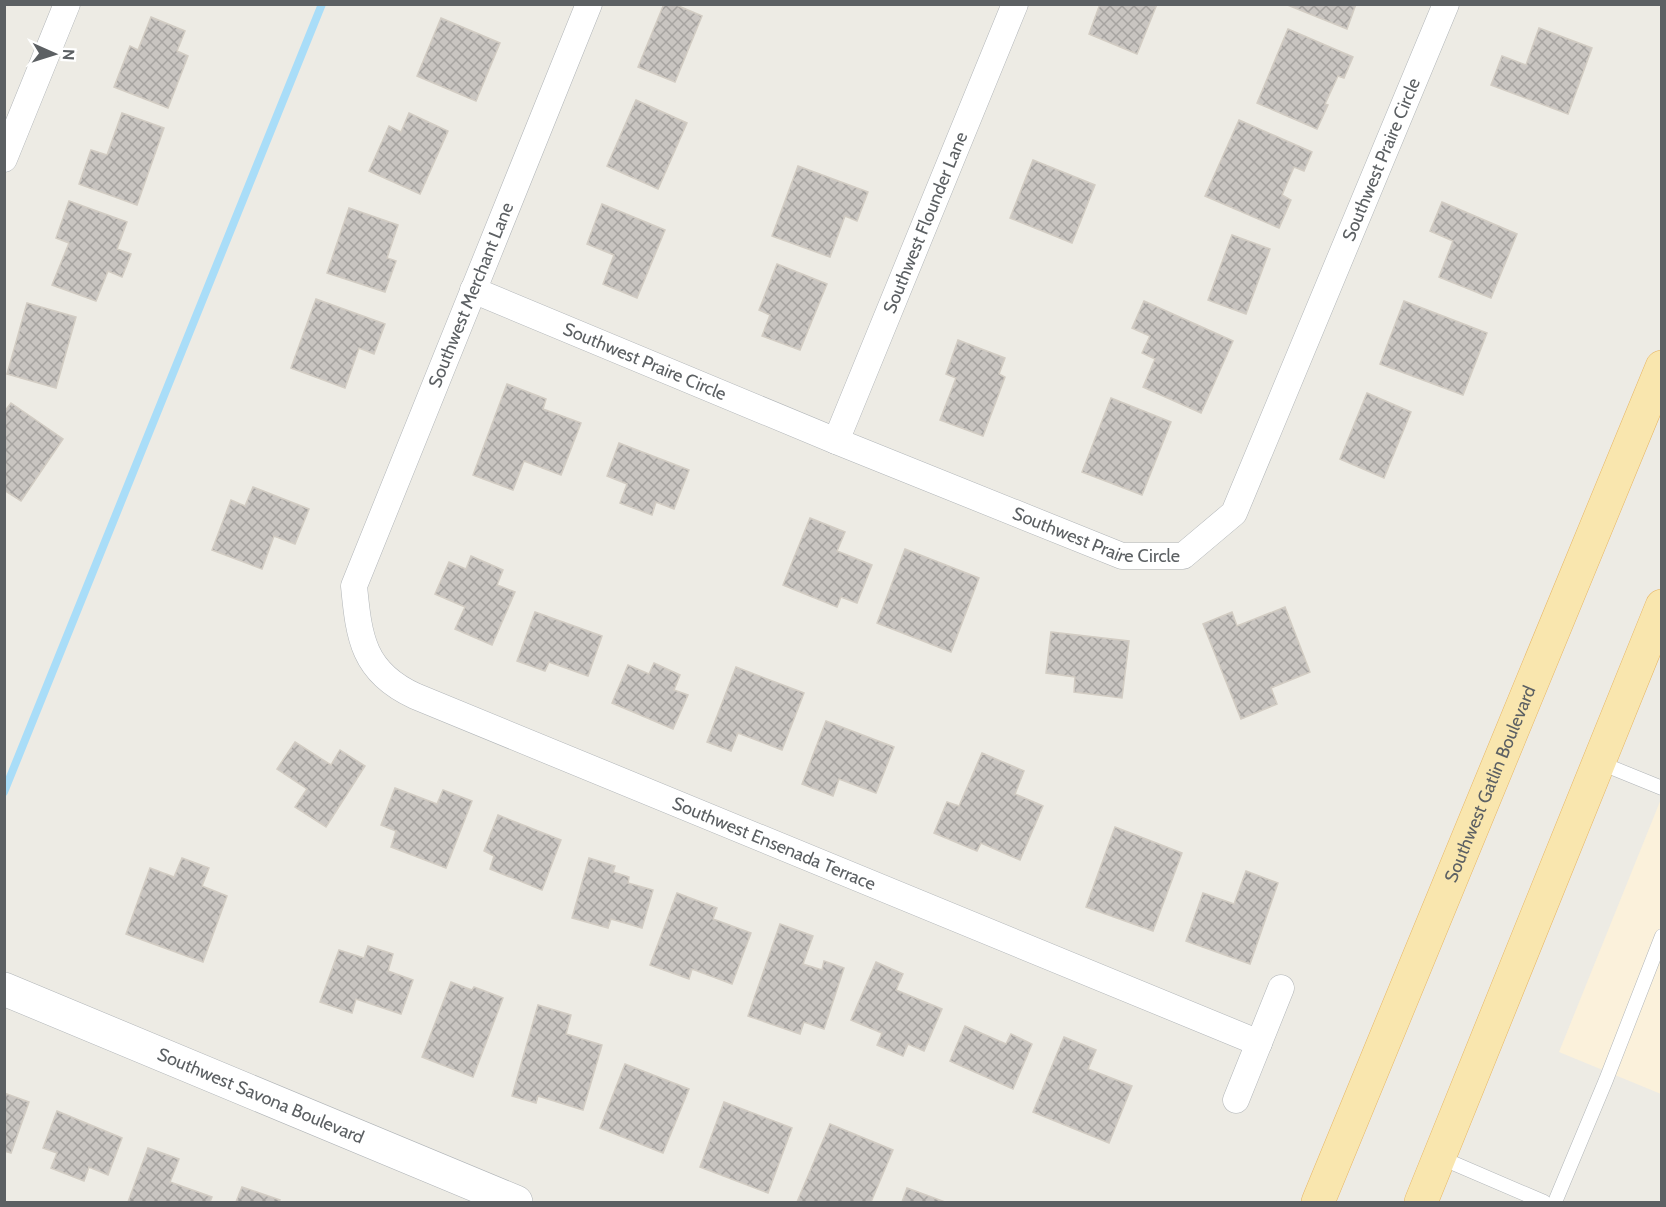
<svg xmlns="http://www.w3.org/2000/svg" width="1666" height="1207" font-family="Cabin,sans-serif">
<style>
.commercial{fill:#fbf1db}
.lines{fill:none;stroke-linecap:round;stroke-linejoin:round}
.stream{stroke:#a9ddf8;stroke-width:8}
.building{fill:url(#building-cross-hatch);stroke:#d2ccc3;stroke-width:1.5}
.service-casing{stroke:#b1b5b8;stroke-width:15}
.minor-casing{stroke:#b1b5b8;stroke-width:27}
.tertiary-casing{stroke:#b1b5b8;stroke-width:34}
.primary-casing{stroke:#e7b664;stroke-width:34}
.service{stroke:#fff;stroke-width:14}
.minor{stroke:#fff;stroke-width:26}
.tertiary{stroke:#fff;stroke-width:33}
.primary{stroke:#f9e6ae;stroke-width:33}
.labels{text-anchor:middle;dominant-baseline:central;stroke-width:6;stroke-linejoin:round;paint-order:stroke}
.street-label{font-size:18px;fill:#5c6063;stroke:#fff}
</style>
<defs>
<pattern id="building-cross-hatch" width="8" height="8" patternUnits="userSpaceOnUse" patternTransform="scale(1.5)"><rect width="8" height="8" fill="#c9c5c1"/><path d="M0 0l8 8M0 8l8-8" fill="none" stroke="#a6a3a0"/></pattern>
</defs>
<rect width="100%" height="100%" fill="#edebe4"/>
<polygon class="commercial" points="1661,799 1661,1094 1559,1052"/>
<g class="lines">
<polyline class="stream" points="4,792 322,4"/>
</g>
<g class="building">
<polygon points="664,4 674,4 702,16 675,82 638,67"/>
<polygon points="1100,4 1157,4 1137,54 1089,34"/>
<polygon points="1285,4 1356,4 1347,29"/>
<polygon points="151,17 185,31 177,51 188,56 168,108 114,87 130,46 138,50"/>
<polygon points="441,18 500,43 476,101 417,76"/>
<polygon points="1539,28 1592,48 1568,114 1491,85 1502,56 1526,65"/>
<polygon points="1288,29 1353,57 1344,78 1338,76 1325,104 1328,105 1317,129 1257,103"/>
<polygon points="636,100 687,123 658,189 607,166"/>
<polygon points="122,113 164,128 137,205 79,184 91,150 107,155"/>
<polygon points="409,113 448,131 420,194 369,171 389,126 401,132"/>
<polygon points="1239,120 1312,152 1304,171 1294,167 1282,195 1291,200 1279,228 1205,196"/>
<polygon points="1033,160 1095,185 1072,243 1010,218"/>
<polygon points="798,166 868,192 857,221 845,216 830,257 772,236"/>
<polygon points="69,201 127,222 117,249 131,254 122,277 108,271 96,301 52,285 69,243 56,238"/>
<polygon points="1442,202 1517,234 1491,298 1439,277 1453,241 1430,231"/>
<polygon points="602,204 665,230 637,298 603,284 614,255 587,244"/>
<polygon points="349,208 398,225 387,258 396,261 385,292 327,273"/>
<polygon points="1232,235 1270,249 1246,314 1208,300"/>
<polygon points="777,264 827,284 800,350 762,336 770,315 759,310"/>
<polygon points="316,299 385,324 374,354 359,348 345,388 291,368"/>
<polygon points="1144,301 1233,341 1201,413 1143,387 1155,359 1142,353 1150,336 1132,328"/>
<polygon points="1404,301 1487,333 1463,395 1380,364"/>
<polygon points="27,303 76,317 56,388 7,374"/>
<polygon points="958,340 1005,358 999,374 1005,377 983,436 940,420 956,378 946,374"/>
<polygon points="507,384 546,399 543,409 581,423 561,475 524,461 513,490 473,475"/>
<polygon points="1367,393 1411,412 1384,478 1340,459"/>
<polygon points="1111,398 1171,422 1142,495 1082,472"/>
<polygon points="11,403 63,439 21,501 4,490 4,412"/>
<polygon points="619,443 689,470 674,509 656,502 652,515 620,503 627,484 607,476"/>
<polygon points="253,487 309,509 295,544 274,536 262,569 212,550 231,500 245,506"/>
<polygon points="810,518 845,532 837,551 872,565 857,603 841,597 837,607 783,585"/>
<polygon points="905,549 979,578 951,652 877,623"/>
<polygon points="471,556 503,570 497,585 515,592 492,645 455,629 465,607 435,594 449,562 466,569"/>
<polygon points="1285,607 1310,672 1271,688 1277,704 1241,719 1203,624 1232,612 1237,626"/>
<polygon points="535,612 602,636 588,676 549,662 545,671 517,661"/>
<polygon points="1051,632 1129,641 1122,698 1074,692 1075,677 1046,673"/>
<polygon points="654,663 680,675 674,690 688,695 673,729 612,703 628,665 649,674"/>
<polygon points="736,667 804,693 782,750 738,733 731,751 707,742"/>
<polygon points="826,721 894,747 876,793 839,779 833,796 802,784"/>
<polygon points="295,742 331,765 340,750 365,766 326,827 295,807 307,789 277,769"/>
<polygon points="982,753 1024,771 1015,794 1043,806 1020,860 981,843 977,851 934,833 947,802 959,806"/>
<polygon points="395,788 437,804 443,790 472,801 446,868 391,847 396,831 381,825"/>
<polygon points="498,815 561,840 542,890 490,869 494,856 484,851"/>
<polygon points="1115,827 1182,853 1153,931 1086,907"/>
<polygon points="182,858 209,868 202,886 227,896 203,962 126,934 150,868 174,877"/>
<polygon points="589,858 615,866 613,872 629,877 628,883 653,890 642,928 611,919 608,928 572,918"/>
<polygon points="1246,871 1278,883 1250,964 1186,941 1203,893 1234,904"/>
<polygon points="677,893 717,908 713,919 751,933 732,984 692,969 689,979 650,965"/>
<polygon points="780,924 813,936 803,964 822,970 824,961 844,968 824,1029 804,1022 800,1034 748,1016"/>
<polygon points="368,946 393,954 388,971 413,980 401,1014 356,999 352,1013 320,1002 339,950 364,958"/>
<polygon points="876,962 903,974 896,990 942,1009 924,1051 908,1044 903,1056 877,1045 882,1033 851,1020"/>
<polygon points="451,982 472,990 474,987 503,998 473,1077 422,1057"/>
<polygon points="538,1005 571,1015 566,1034 602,1045 583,1110 538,1096 536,1103 512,1096"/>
<polygon points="965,1026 1006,1044 1011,1034 1032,1044 1013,1089 950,1061"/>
<polygon points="1064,1037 1096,1050 1088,1069 1132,1086 1109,1143 1033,1112"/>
<polygon points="625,1064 689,1089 663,1153 600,1128"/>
<polygon points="4,1093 29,1102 11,1153 4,1151"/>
<polygon points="724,1102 792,1128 768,1193 700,1167"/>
<polygon points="57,1111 122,1138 108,1175 89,1167 84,1181 51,1168 57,1153 43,1148"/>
<polygon points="830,1124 893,1150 871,1202 797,1202"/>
<polygon points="148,1148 179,1159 170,1182 212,1197 210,1202 128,1202"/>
<polygon points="242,1187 280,1200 279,1202 236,1202"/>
<polygon points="907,1188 945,1202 902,1202"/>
</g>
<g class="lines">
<defs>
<g id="service">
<polyline points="1598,762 1662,788"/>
<polyline points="1439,1157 1544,1202"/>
<polyline points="1555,1202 1606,1080 1662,936"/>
</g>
<g id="minor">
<path id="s1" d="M589,4L354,586C359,638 363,672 415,696L1259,1043"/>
<polyline points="4,159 67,4"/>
<path id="s2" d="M473,290L836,441L1122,556H1183L1234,513L1446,4"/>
<path id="s3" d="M836,441L1015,4"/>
<polyline points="1236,1100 1281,988"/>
</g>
<g id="tertiary">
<path id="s4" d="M4,989L516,1202"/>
</g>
<g id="primary">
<path id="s5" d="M1318,1202L1662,367"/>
<polyline points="1421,1202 1662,606"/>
</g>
</defs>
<use href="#service" class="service-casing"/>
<use href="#minor" class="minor-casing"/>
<use href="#tertiary" class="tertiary-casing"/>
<use href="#primary" class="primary-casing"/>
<use href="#service" class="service"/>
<use href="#minor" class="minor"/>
<use href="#tertiary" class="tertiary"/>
<use href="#primary" class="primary"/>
</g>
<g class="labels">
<g class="street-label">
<text stroke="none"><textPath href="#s2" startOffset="1212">Southwest Praire Circle</textPath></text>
<text stroke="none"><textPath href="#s3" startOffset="236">Southwest Flounder Lane</textPath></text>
<text transform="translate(471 295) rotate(-68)">Southwest Merchant Lane</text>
<text stroke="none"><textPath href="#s2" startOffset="186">Southwest Praire Circle</textPath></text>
<text stroke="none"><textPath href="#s2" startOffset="672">Southwest Praire Circle</textPath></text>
<text stroke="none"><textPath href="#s5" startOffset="452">Southwest Gatlin Boulevard</textPath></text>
<text stroke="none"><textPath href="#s1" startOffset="1150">Southwest Ensenada Terrace</textPath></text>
<text stroke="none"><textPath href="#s4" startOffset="278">Southwest Savona Boulevard</textPath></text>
</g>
</g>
<rect width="1666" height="1207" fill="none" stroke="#5c6063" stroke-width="12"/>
<g transform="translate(54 54) rotate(93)" stroke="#ffffff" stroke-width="4.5" paint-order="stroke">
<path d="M0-4.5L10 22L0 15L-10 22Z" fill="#5c6063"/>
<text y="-9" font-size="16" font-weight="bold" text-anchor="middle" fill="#5c6063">N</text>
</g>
</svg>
